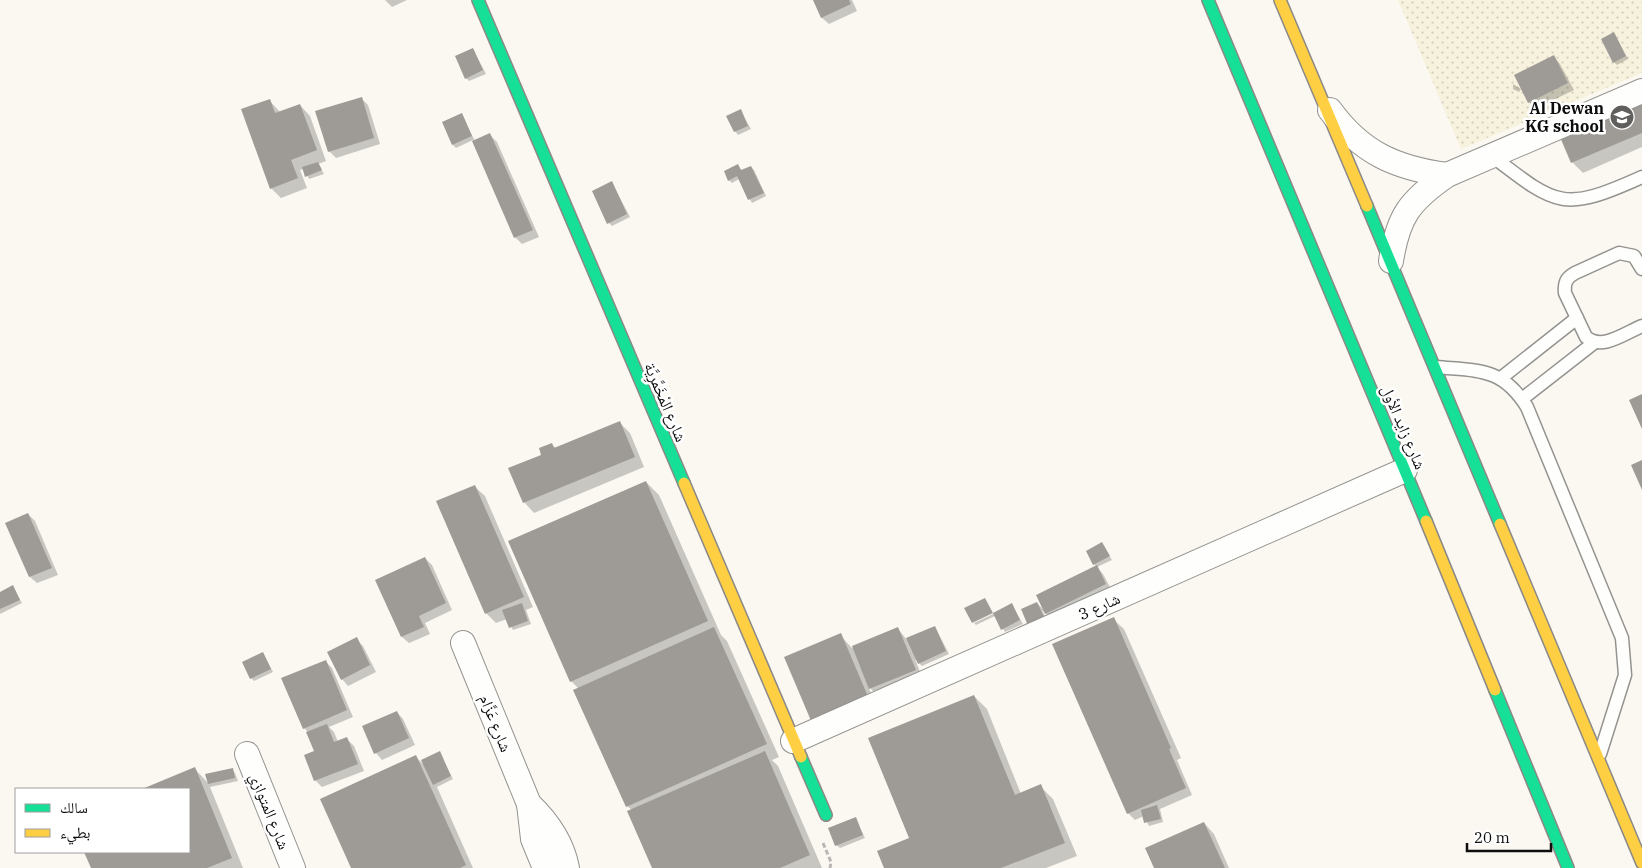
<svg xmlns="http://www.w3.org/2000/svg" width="1642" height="868" font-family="'IBM Plex Serif','Noto Naskh Arabic',serif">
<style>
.farmland{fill:url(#farmland-dots)}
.shadow{fill:#0003}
.building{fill:#9e9b97}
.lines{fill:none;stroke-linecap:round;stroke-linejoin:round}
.lane-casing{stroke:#949390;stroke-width:15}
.street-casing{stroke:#949390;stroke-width:26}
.fast-casing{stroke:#8b8986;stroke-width:14}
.slow-casing{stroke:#8b8986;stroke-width:14}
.path{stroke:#b8b7b6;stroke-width:3;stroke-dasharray:5 2.5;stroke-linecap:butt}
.lane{stroke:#fefefd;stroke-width:12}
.street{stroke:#fefefd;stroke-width:24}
.fast{stroke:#16e098;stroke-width:11}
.slow{stroke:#ffcf43;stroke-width:11}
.labels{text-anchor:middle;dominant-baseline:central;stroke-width:5;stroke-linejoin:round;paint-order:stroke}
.poi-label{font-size:16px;font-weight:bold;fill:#0d0d0d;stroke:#fff;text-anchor:end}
.street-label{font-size:16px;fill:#0d0d0d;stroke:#fff}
</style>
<defs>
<pattern id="farmland-dots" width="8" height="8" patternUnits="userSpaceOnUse" patternTransform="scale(1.25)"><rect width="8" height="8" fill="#f7f2dd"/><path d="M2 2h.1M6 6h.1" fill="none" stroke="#d3cebc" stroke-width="1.8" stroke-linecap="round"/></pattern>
</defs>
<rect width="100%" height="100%" fill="#fbf8f1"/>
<polygon class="farmland" points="1398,0 1642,0 1642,73 1461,149"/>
<g class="shadow">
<polygon points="385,0 407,0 392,7"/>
<polygon points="814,0 852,0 857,11 829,24 822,18"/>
<polygon points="1614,34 1628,59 1617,65 1614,62"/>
<polygon points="473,49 486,74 469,81 466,78"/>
<polygon points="1554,57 1560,64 1574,90 1535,109 1529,102"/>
<polygon points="1513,84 1521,89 1519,92 1513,89"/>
<polygon points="361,98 368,105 380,144 336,158 329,151"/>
<polygon points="269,100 280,112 300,105 310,116 326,161 318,164 324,174 309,179 304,169 300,170 307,188 281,198 271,188"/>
<polygon points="1642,103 1642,147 1583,173 1572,162 1561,138"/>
<polygon points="740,110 751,129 738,135 735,131"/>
<polygon points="462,115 475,141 490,135 497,142 539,237 522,244 515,237 473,140 456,148 453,145"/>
<polygon points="738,166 742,171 751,167 754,170 766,196 752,203 739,179 732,183 729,180"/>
<polygon points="612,183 630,217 612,226 609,223"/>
<polygon points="620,423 630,433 644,467 534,513 524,502 543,455 552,445 556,448"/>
<polygon points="646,482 659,495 721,635 727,641 779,757 772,760 778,766 822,868 654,868 632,810 627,806 579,689 571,681"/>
<polygon points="474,486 485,496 533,607 526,610 531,624 513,630 507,619 496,623 486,613"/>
<polygon points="28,514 35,521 58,575 37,583 30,577 7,523"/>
<polygon points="1102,544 1112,560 1097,567 1103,574 1112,591 1053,620 1042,610 1051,628 1036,635 1037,603 1044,610 1097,567 1094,564"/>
<polygon points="425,558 432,565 452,610 425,623 430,634 409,643 402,637 376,580"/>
<polygon points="13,587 22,603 0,614 0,593"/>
<polygon points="1012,605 1023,624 1005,632 995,616 976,625 974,623"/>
<polygon points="1113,619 1124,629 1181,758 1177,760 1192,795 1160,809 1163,822 1149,826 1144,816 1135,820 1128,813"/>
<polygon points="935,627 949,654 922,666 915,659 922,677 877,695 868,686 878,710 823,732 840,635 852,648 898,629 907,640"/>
<polygon points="356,639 363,646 376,672 348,686 342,679"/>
<polygon points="263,653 273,672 254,681 251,678"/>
<polygon points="325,661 332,668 353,717 329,727 334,732 338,742 347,739 354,746 364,771 322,787 315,780 316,752 308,732 304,728"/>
<polygon points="974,696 987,709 1021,794 1040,786 1053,799 1077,856 1046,868 885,868 910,839"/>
<polygon points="397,712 403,719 415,745 382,760 376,753 364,727"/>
<polygon points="439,753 453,779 437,787 473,868 353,868 416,757 425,766"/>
<polygon points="195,769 208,783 232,770 235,773 238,781 210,787 243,868 92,868 85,852 189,852 189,789 145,789"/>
<polygon points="855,818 865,838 840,848 836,845"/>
<polygon points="1204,823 1214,834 1229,868 1155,868"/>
</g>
<g class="building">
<polygon points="813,0 849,0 851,4 821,18"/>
<polygon points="1614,32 1626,56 1613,63 1601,39"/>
<polygon points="473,48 483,70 465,79 455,56"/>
<polygon points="1554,55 1568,83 1528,103 1514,75"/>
<polygon points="362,97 374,138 328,152 315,111"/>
<polygon points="270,99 275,113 300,104 317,150 291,160 298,178 270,189 241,109"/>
<polygon points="1642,102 1642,133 1571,163 1560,137"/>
<polygon points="741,109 748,126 734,132 726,116"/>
<polygon points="462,113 472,136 452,145 442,122"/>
<polygon points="490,133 533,230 514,238 472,141"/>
<polygon points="318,162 322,170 305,177 302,167"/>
<polygon points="738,164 741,170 751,166 764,193 748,200 737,176 728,181 724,171"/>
<polygon points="612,181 627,214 607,224 592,191"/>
<polygon points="1642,394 1642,429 1629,400"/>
<polygon points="620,421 635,457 523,503 508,468 541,455 539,448 552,443 554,448"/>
<polygon points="1642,460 1642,490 1631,465"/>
<polygon points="646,481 708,621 570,682 508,541"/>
<polygon points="475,485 524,597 485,614 436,501"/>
<polygon points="28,513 52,568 29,577 5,523"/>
<polygon points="1102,542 1110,556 1093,565 1086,551"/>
<polygon points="425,557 446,603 419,616 424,627 401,637 375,580"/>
<polygon points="1097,565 1106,584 1045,614 1036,595"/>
<polygon points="13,585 20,600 0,609 0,592"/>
<polygon points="985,598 993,613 1012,603 1020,620 1001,630 993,613 972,623 964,608"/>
<polygon points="1037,602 1048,625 1031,633 1021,609"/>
<polygon points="522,603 528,621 509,628 502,610"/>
<polygon points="1114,617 1171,748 1169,749 1186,788 1127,814 1052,644"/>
<polygon points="935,626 946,651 918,664 906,638"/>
<polygon points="714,627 767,744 626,807 573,690"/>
<polygon points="898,627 916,670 869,689 852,646"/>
<polygon points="841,633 869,699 812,723 784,657"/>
<polygon points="357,637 370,665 341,680 327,652"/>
<polygon points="263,652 271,669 250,679 242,662"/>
<polygon points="326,660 347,710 303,729 281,678"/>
<polygon points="974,695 1015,795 1041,784 1065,843 1001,868 884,868 877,851 909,838 868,738"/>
<polygon points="397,711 409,738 374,754 362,726"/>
<polygon points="327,724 334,742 347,737 358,764 314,781 304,755 314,751 306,732"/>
<polygon points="440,751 451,776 433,785 421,760"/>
<polygon points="765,751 810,855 780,868 652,868 627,811"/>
<polygon points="416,755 466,865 460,868 351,868 320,799"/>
<polygon points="195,767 232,858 207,868 91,868 84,852 189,852 189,789 142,789"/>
<polygon points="233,768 235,778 208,784 205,774"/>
<polygon points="1157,805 1161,819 1144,823 1141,810"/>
<polygon points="856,817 863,835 835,846 828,828"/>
<polygon points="1204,822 1225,868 1154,868 1145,848"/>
</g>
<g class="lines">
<defs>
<g id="lane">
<path d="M1492,156C1558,207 1564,212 1642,177"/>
<path d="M1642,269L1634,256L1619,253L1575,273C1566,278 1564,283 1565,293L1586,337C1602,351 1625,333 1642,326"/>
<path d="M1436,367C1478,371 1502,367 1527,407L1622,638L1625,675L1600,754"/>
<polyline points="1501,378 1577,318"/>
<polyline points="1522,399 1595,342"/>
</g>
<g id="street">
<path d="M1330,110C1361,153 1396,168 1447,175"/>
<path d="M1391,261C1398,217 1409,201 1447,175L1642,91"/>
<polyline points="463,643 529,804 533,839 545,868"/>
<polyline points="793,741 1405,470"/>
<polyline points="247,754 293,868"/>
<path d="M529,804C548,822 562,842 567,868"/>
</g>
<g id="fast">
<polyline points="478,0 684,483"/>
<polyline points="1208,0 1426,521"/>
<polyline points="1367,206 1500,524"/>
<polyline points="1495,690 1568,868"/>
<polyline points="801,757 826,815"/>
</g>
<g id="slow">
<polyline points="1280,0 1367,206"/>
<polyline points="684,483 801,757"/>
<polyline points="1426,521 1495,690"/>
<polyline points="1500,524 1642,863"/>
</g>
</defs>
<use href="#lane" class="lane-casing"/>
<use href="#street" class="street-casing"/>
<use href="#fast" class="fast-casing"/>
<use href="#slow" class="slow-casing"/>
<polyline class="path" points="823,843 831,862 830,868"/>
<use href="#lane" class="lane"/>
<use href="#street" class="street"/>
<use href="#fast" class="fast"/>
<use href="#slow" class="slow"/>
</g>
<defs>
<symbol id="school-disc" viewBox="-11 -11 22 22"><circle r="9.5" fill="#605f5d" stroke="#fff"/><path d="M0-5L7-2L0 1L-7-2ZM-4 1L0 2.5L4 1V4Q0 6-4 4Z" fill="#fff"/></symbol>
</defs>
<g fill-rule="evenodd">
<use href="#school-disc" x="1608" y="103" width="28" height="28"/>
</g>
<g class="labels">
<g class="poi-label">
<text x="1604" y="108">Al Dewan<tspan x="1604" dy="18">KG school</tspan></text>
</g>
<g class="street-label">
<text transform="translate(666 402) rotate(67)">شارع المْخَمَّرِيَّة</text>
<text transform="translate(1404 427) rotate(67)">شارع زايد الأول</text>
<text transform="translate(1099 606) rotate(-24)">شارع 3</text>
<text transform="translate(496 723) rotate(68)">شارع عَزَّام</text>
<text transform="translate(270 811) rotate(68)">شارع المتوازي</text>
</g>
</g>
<rect x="15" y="788" width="175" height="65" fill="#ffffff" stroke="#9e9e9e"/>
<rect x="25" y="804" width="25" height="8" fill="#16e098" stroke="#9e9e9e"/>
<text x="60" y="813" font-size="15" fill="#0d0d0d">سالك</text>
<rect x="25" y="829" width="25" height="8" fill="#ffcf43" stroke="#9e9e9e"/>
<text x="60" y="838" font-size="15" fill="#0d0d0d">بطيء</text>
<path d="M1467 843v8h84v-8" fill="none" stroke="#0d0d0d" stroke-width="2.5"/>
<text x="1474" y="843" font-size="15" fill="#0d0d0d" stroke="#ffffff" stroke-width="4" paint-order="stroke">20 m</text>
</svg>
